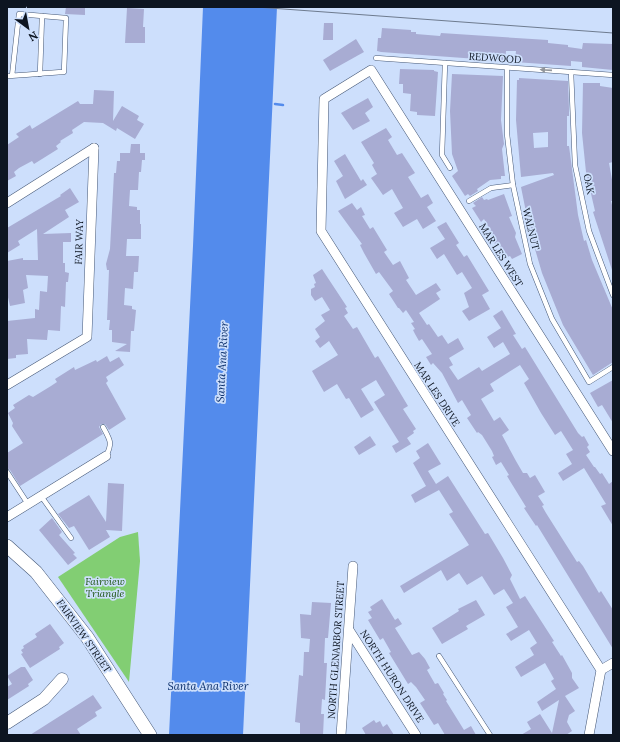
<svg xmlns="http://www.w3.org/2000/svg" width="620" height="742" font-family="Lora,serif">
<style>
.green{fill:#82ce73}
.water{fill:#538bec}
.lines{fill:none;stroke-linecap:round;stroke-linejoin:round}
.stream{stroke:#538bec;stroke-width:2.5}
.building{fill:#a8acd3;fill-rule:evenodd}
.service-casing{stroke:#465978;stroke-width:5.5}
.minor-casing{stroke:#465978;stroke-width:10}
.tertiary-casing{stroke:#465978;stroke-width:13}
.secondary-casing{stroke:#465978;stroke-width:14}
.service{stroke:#fff;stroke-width:4.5}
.minor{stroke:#fff;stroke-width:9}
.tertiary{stroke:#fff;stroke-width:12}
.secondary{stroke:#fff;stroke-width:13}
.tram{stroke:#6e7b8f;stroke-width:1}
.oneway{fill:#92969b}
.labels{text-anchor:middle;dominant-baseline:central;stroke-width:3.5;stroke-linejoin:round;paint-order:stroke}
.street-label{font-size:10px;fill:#0d1521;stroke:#cddffc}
.park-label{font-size:10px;font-style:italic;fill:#1d5310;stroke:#cddffc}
.water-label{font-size:11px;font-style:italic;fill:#0c306c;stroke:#cddffc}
</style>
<rect width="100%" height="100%" fill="#cddffc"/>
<polygon class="green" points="138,532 140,561 129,682 58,577 120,537"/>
<polygon class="water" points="203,7 277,7 243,735 169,735 193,246"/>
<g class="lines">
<polyline class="stream" points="275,104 283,105"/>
</g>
<g class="building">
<polygon points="66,7 85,7 85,15 65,14"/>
<polygon points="127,8 144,9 143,27 145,27 145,43 125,43"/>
<polygon points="324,23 333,23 333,40 323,40"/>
<polygon points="382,28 411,30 411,32 416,32 416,34 440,36 441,33 548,40 548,43 568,45 568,47 582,49 583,43 613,44 613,70 582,67 582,62 571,61 571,66 515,62 516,51 506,51 505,61 381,52 377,51 378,38 381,38"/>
<polygon points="356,39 364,52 330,71 323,60"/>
<polygon points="400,69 434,70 434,71 438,72 435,116 417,115 417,112 410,111 411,94 403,93 403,84 399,84"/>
<polygon points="452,74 503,76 501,120 504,144 502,149 505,176 501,176 501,179 490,180 477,189 478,191 470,196 468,194 465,196 452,176 458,171 452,154 450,111"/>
<path d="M519,78L568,81L569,109V116H567V146H569L578,215L584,241L586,240L592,260L613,310V362L593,375L563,325L542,273L530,232L521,187L554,175L553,173L521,177L516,120L517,80H519ZM548,132V147L534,148L533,133Z"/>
<polygon points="583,83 600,83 600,86 613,88 613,162 609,163 613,185 613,201 611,201 613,209 612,270 593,212 595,211 586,172 582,133"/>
<polygon points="94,90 114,91 113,121 122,106 139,116 137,120 144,124 135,139 117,128 116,131 103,123 84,122 72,130 73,133 60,141 61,142 56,146 58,149 34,164 32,161 19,168 14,172 16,176 7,181 7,145 19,137 16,134 30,125 32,129 78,101 80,104 93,104"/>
<polygon points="368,98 373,107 365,113 370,121 353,130 341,113"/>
<polygon points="386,128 392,137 388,140 397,155 402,153 415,173 408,177 421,198 428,194 433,203 427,207 436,221 423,229 417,219 403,227 394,213 403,208 392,189 383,195 371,178 377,174 372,165 374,163 361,142"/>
<polygon points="131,144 140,144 140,153 145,153 145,160 142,160 141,172 139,172 138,190 130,190 129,206 137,207 137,210 140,210 140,224 141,224 141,239 127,239 126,256 139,256 138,272 134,272 133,289 125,288 124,305 132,306 132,309 136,310 134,331 131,331 130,352 115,351 127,344 112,342 112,330 109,330 110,320 107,320 109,270 107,270 106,264 110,249 114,173 116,173 117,161 120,161 120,153 130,153"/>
<polygon points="345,154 361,181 363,179 367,185 345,199 336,181 343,176 334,161"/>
<polygon points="70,188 79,202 65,210 69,217 43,234 71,233 71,242 63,242 63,263 65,263 65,272 69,273 68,282 66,282 65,307 61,306 60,331 48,330 47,340 27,339 28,354 16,355 16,358 7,359 7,321 35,318 35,309 39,310 40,291 47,292 48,276 26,275 28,288 23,290 25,303 10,306 7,293 7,261 23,258 23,260 38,260 37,229 18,241 20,245 7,253 7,228 61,196 60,195"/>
<polygon points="504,194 512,216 509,217 516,233 515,237 522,254 512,259 510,256 505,258 498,242 495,244 490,234 492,233 484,219 481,222 472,208 476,206 473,203 482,197 484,200 487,199 488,200"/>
<polygon points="352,203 357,210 361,207 365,215 362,216 370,229 373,227 387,250 384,252 393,265 400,261 409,278 406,280 416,295 436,283 441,290 436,293 440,299 419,313 427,325 429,324 438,337 442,335 448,344 458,338 464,349 449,358 453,365 449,367 458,380 479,367 482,371 510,354 503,342 494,348 487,337 501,328 493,316 502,310 516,334 513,335 522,349 525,347 578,433 582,437 584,436 589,445 587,447 590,452 586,455 594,467 595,467 600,474 602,473 609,484 613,481 613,526 601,506 606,504 584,468 563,481 558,473 572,464 566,454 573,450 561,431 555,435 541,413 524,383 529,379 520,365 490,384 494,391 481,399 494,421 500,417 509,430 502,435 516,461 523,473 527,473 530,478 535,475 545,492 538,496 544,505 542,506 546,513 577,562 579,561 583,566 599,593 601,591 613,610 613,649 537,525 536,526 524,508 526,507 507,476 509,475 501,462 496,465 492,457 494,456 492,451 482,435 478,432 477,433 467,418 471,415 462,400 458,403 442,373 433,363 431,365 426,357 432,354 422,339 419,341 415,334 413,330 415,329 411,323 414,322 406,310 403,313 399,308 398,308 389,294 393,291 379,272 376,274 364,253 360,245 362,244 338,211"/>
<polygon points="446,222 459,243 456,245 464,257 467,255 489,291 482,295 490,309 469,321 462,311 469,307 464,293 472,288 462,272 457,275 444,254 437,259 430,248 445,239 437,227"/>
<polygon points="322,269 347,307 345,308 348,313 344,316 353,329 357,327 375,358 378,356 408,406 403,409 416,429 413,431 414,433 407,438 411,444 396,453 392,446 399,442 374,402 385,395 376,380 361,389 374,410 361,418 349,398 346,399 337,384 324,392 312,371 338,355 329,341 320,348 315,341 320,337 315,329 325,321 321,315 330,310 322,297 315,301 311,295 311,289 315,287 314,284 316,283 313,275"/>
<polygon points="107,356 110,362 119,357 124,365 106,377 108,381 106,383 126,419 109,430 105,424 101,424 99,427 103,434 20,486 10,470 7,468 7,453 23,443 12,426 13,423 8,413 15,408 13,405 29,395 33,397 51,386 57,382 55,379 74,367 75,370 96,360 97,362"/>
<polygon points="613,380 613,423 602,405 598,407 590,393"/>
<polygon points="370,436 376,445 359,455 354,447"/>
<polygon points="428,443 441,464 428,471 436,484 448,476 485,534 488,533 503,558 512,575 510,579 520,599 525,596 554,641 552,642 561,656 562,655 572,673 572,678 579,688 565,696 575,711 569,715 567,722 572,731 566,735 521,735 531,729 527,722 540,714 552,733 559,700 542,711 537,702 556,689 551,681 554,679 545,663 521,677 515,667 534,655 530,648 537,643 529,630 511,641 506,634 518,627 506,607 513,603 504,589 494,595 482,576 467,585 459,573 447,581 441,570 404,593 400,586 469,545 449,514 453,512 439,490 415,503 411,495 426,486 413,463 420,458 416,451"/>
<polygon points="108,483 124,484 122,531 106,530 110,537 89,550 74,526 69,528 58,514 89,495 106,522"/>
<polygon points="52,518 62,532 59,535 75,553 73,554 77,558 68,565 39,530"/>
<polygon points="382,599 395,620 398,618 402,624 395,628 412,655 419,652 425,659 430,668 427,670 435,684 438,683 444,693 443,694 447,700 446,701 464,730 471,726 476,735 445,735 438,723 434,725 420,703 425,700 416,687 411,682 408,684 389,653 391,652 383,638 380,640 368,620 372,618 368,612 372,610 370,607"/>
<polygon points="476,600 485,615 466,626 468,629 442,644 432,628 459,611 458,609"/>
<polygon points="312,602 331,603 328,638 325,638 324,663 327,663 325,700 322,699 321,714 324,714 323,735 300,735 300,723 295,722 298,688 299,675 303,676 304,652 309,652 310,639 301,638 300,614 311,615"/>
<polygon points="50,624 64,643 59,647 60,649 30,668 21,654 23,653 21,650 24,648 23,646 37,637 35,634"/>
<polygon points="21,667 25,667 33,680 28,684 29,686 7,700 7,687 12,684 7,676"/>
<polygon points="93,695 102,708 95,712 97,716 77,729 81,735 30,735"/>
<polygon points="374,720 376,723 380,721 383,727 387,724 394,735 366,735 362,728"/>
</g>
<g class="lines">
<defs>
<g id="service">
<polyline points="376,58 613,75"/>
<polyline points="445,63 442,155 450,168"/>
<polyline points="507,68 507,134 513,185 530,264 552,319 589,382 613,367"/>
<polyline points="571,72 575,165 589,231 613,295"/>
<polyline points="40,74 42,16"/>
<path d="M7,76C26,75 45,73 64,72L66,18L19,14L12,76"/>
<polyline points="469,201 491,188 513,185"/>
<path d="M103,427C110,440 113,443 106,456"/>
<polyline points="7,472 28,504"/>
<polyline points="41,496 71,538"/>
<polyline points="439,656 490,735"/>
</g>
<g id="minor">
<polyline points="7,203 94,148"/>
<polyline points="7,385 87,337 94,148"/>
<polyline points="7,517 106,456"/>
<polyline points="349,630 416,735"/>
<polyline points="601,670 613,663"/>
<polyline points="341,735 353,566"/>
<polyline points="589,735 601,670 321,231 324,99 371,70 613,451"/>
</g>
<polyline id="tertiary" points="7,723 44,699 62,679"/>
<polyline id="secondary" points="7,546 36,572 87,637 150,735"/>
</defs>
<use href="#service" class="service-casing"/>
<use href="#minor" class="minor-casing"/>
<use href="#tertiary" class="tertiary-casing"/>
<use href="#secondary" class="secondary-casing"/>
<use href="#service" class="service"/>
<use href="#minor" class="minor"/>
<use href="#tertiary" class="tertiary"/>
<use href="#secondary" class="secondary"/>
<polyline class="tram" points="256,7 613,33"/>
</g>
<defs><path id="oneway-solid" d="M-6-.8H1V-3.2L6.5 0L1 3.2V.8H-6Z"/></defs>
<use class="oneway" href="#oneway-solid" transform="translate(546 70) rotate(-176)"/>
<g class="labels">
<g class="street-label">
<text transform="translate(495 58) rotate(4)">REDWOOD</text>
<text transform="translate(589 184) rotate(79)">OAK</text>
<text transform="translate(531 229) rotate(76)">WALNUT</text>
<text transform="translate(79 242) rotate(-88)">FAIR WAY</text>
<text transform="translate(501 255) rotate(58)">MAR LES WEST</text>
<text transform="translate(437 394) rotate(57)">MAR LES DRIVE</text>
<text transform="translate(84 636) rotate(55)">FAIRVIEW STREET</text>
<text transform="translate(336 650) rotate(-86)">NORTH GLENARBOR STREET</text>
<text transform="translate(392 676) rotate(57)">NORTH HURON DRIVE</text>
</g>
<g class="park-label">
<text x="105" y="581">Fairview<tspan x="105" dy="12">Triangle</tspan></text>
</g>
<g class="water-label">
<text transform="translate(222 362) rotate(-87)">Santa Ana River</text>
<text x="208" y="686">Santa Ana River</text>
</g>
</g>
<rect width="620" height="742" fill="none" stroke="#0d1521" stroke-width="16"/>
<g transform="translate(28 28) rotate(148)" stroke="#cddffc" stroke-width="3" paint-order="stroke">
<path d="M0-3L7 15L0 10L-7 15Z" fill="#0d1521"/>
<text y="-6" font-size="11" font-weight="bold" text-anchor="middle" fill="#0d1521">N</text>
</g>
</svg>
